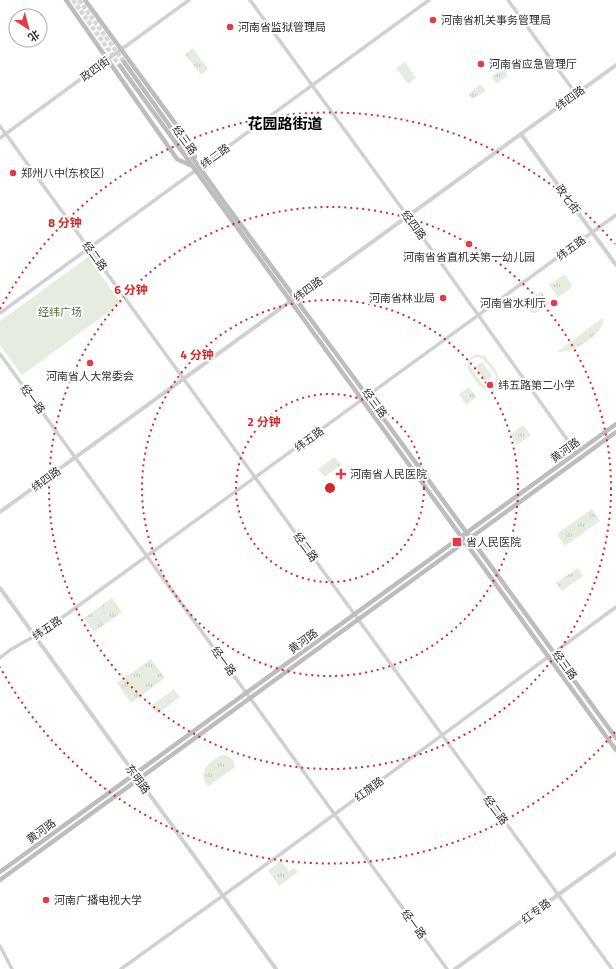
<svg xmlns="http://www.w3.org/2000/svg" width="616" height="969" font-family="'Titillium Web','Noto Sans SC',sans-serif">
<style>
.grass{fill:url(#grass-tufts)}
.green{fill:#e6ecdf;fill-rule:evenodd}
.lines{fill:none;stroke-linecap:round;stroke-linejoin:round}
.secondary-tunnel{stroke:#d6d6d6;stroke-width:4.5;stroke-dasharray:4.5 2;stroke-linecap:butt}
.minor{stroke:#d0d0d0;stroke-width:3.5}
.tertiary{stroke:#d0d0d0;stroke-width:4}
.secondary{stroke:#bdbdbd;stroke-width:4.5}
.ring{fill:none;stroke:#d62828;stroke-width:2;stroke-dasharray:2 4}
.poi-dot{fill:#e63946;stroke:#fff;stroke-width:1.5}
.labels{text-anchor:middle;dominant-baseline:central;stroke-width:4;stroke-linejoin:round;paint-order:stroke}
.poi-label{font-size:11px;fill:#333;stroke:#fff;text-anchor:start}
.street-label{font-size:11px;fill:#333;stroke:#fff}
.park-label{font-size:11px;fill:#56703f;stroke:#fff}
.district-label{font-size:15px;font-weight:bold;fill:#000;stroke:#fff}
.centre{fill:#d62828;stroke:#fff;stroke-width:2}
.ring-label{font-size:12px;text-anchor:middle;font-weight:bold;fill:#d62828;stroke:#fff;stroke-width:4;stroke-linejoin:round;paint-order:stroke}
</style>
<defs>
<pattern id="grass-tufts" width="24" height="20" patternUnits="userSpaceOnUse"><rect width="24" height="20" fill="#e6ecdf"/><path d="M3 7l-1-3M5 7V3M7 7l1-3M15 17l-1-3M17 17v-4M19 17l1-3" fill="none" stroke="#c6cbc0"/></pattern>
</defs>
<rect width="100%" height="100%" fill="#fff"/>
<g class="grass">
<polygon points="193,48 208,69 201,75 185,54"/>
<polygon points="503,69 507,74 507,76 498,83 496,83 492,77"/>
<polygon points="479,85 481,85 485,90 485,92 472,99 469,94"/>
<polygon points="565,275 572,285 571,288 558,297 549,285 562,276"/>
<polygon points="541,291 550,303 536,313 532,313 524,304"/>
<path d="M601,319H604C601,336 574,353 557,352Z"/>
<polygon points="469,387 476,397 466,405 459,394"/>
<polygon points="523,425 531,435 517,445 510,435"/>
<polygon points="335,457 341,465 324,477 318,469"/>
<polygon points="592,509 600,521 565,546 557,534"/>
<polygon points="578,568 583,576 562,591 556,583"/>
<polygon points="112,598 122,612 94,632 84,618"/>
<polygon points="151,659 165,678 131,703 117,683"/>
<polygon points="174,689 180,697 157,714 151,706"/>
<path d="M222,755C230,754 234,760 235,767L209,786L207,785C196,772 211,760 222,755Z"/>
<polygon points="281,861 289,871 294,868 298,872 279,886 268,870"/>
</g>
<g class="green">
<polygon points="405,62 416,78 408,84 396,68"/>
<polygon points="88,257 121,303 22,375 0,345 0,321"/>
<path d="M476,354L485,356C492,366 507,379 493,389C480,393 474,378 467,368L469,359ZM476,357C485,357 491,369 496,376C496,382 491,391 484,385C481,382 470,367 470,364C470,360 473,358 476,357Z"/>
<polygon points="482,362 492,376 485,381 475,367"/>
</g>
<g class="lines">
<g class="secondary-tunnel">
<polyline points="73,0 120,66"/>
<polyline points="79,0 124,62"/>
</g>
<g class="minor">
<polyline points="250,0 411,221 576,452"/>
<polyline points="508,0 576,94"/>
<polyline points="0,126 612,969"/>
<polyline points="0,138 189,0"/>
<polyline points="0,313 429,0"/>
<polyline points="0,354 447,969"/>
<polyline points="0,658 10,650 45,630 616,215"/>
<polyline points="0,946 12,969"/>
<polyline points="121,969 282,853 616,607"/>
</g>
<g class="tertiary">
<polyline points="521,134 616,265"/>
<polyline points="0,512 616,65"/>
<polyline points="0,588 276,969"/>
<polyline points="455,969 616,853"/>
</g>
<g class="secondary">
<polyline points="66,0 177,159 190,165"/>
<polyline points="85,0 191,145 195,157"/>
<polyline points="124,62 224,202 357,382 616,738"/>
<polyline points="120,66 616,750"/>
<polyline points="0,872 616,424"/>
<polyline points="0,880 616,432"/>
</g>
</g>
<g class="ring">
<circle cx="330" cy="488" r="94"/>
<circle cx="330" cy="488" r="188"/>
<circle cx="330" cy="488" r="281"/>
<path d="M615 732A375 375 0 0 1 0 667M0 309A375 375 0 0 1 615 244"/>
</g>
<g class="poi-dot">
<circle cx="433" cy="20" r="4"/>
<circle cx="230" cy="27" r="4"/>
<circle cx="481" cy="64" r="4"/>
<circle cx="13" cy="173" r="4"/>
<circle cx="469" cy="244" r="4"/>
<circle cx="443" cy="298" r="4"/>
<circle cx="554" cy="303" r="4"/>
<circle cx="90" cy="363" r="4"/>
<circle cx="490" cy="385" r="4"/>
<path d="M339 468h4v4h4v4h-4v4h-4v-4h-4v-4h4z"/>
<rect x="452" y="537" width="10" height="10" rx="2"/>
<circle cx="46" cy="900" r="4"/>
</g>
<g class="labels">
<g class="poi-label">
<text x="441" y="20">河南省机关事务管理局</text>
<text x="238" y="27">河南省监狱管理局</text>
<text x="489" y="64">河南省应急管理厅</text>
<text x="21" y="173">郑州八中(东校区)</text>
<text x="469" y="257" text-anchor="middle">河南省省直机关第一幼儿园</text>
<text x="435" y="298" text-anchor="end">河南省林业局</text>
<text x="546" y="303" text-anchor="end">河南省水利厅</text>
<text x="90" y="376" text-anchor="middle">河南省人大常委会</text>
<text x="498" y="385">纬五路第二小学</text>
<text x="350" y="474">河南省人民医院</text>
<text x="466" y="542">省人民医院</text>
<text x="54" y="900">河南广播电视大学</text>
</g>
<g class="street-label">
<text transform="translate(95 69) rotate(-36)">政四街</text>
<text transform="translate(570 98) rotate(-36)">纬四路</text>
<text transform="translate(185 140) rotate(54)">经三路</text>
<text transform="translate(215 156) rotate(-36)">纬二路</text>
<text transform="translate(568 199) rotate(54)">政七街</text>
<text transform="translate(414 225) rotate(54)">经四路</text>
<text transform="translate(571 248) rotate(-36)">纬五路</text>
<text transform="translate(95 256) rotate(54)">经二路</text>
<text transform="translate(308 289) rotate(-36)">纬四路</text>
<text transform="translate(33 399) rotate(54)">经一路</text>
<text transform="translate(375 403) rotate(54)">经三路</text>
<text transform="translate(309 439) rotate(-36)">纬五路</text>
<text transform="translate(565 450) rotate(-36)">黄河路</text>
<text transform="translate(46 479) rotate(-36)">纬四路</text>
<text transform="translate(306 547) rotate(54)">经二路</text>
<text transform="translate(47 628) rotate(-34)">纬五路</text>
<text transform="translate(303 641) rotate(-36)">黄河路</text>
<text transform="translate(224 661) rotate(54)">经一路</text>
<text transform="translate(565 665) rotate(54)">经三路</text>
<text transform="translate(138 779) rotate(54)">东明路</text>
<text transform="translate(369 789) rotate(-36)">红旗路</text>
<text transform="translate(496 810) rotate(54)">经二路</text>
<text transform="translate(41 831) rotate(-37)">黄河路</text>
<text transform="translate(536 911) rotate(-36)">红专路</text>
<text transform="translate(414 924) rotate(54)">经一路</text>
</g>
<g class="park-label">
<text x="60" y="312">经纬广场</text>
</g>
<g class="district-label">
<text x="285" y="123">花园路街道</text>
</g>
</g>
<circle cx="330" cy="488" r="6" class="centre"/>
<g class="ring-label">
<text x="65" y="227">8 分钟</text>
<text x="131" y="294">6 分钟</text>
<text x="197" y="359">4 分钟</text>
<text x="264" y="426">2 分钟</text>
</g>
<g transform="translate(28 28) rotate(144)"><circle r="19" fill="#ffffff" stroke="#adadad"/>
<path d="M0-3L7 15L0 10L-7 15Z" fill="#e63946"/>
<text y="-6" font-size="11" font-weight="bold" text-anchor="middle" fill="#333333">北</text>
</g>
</svg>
